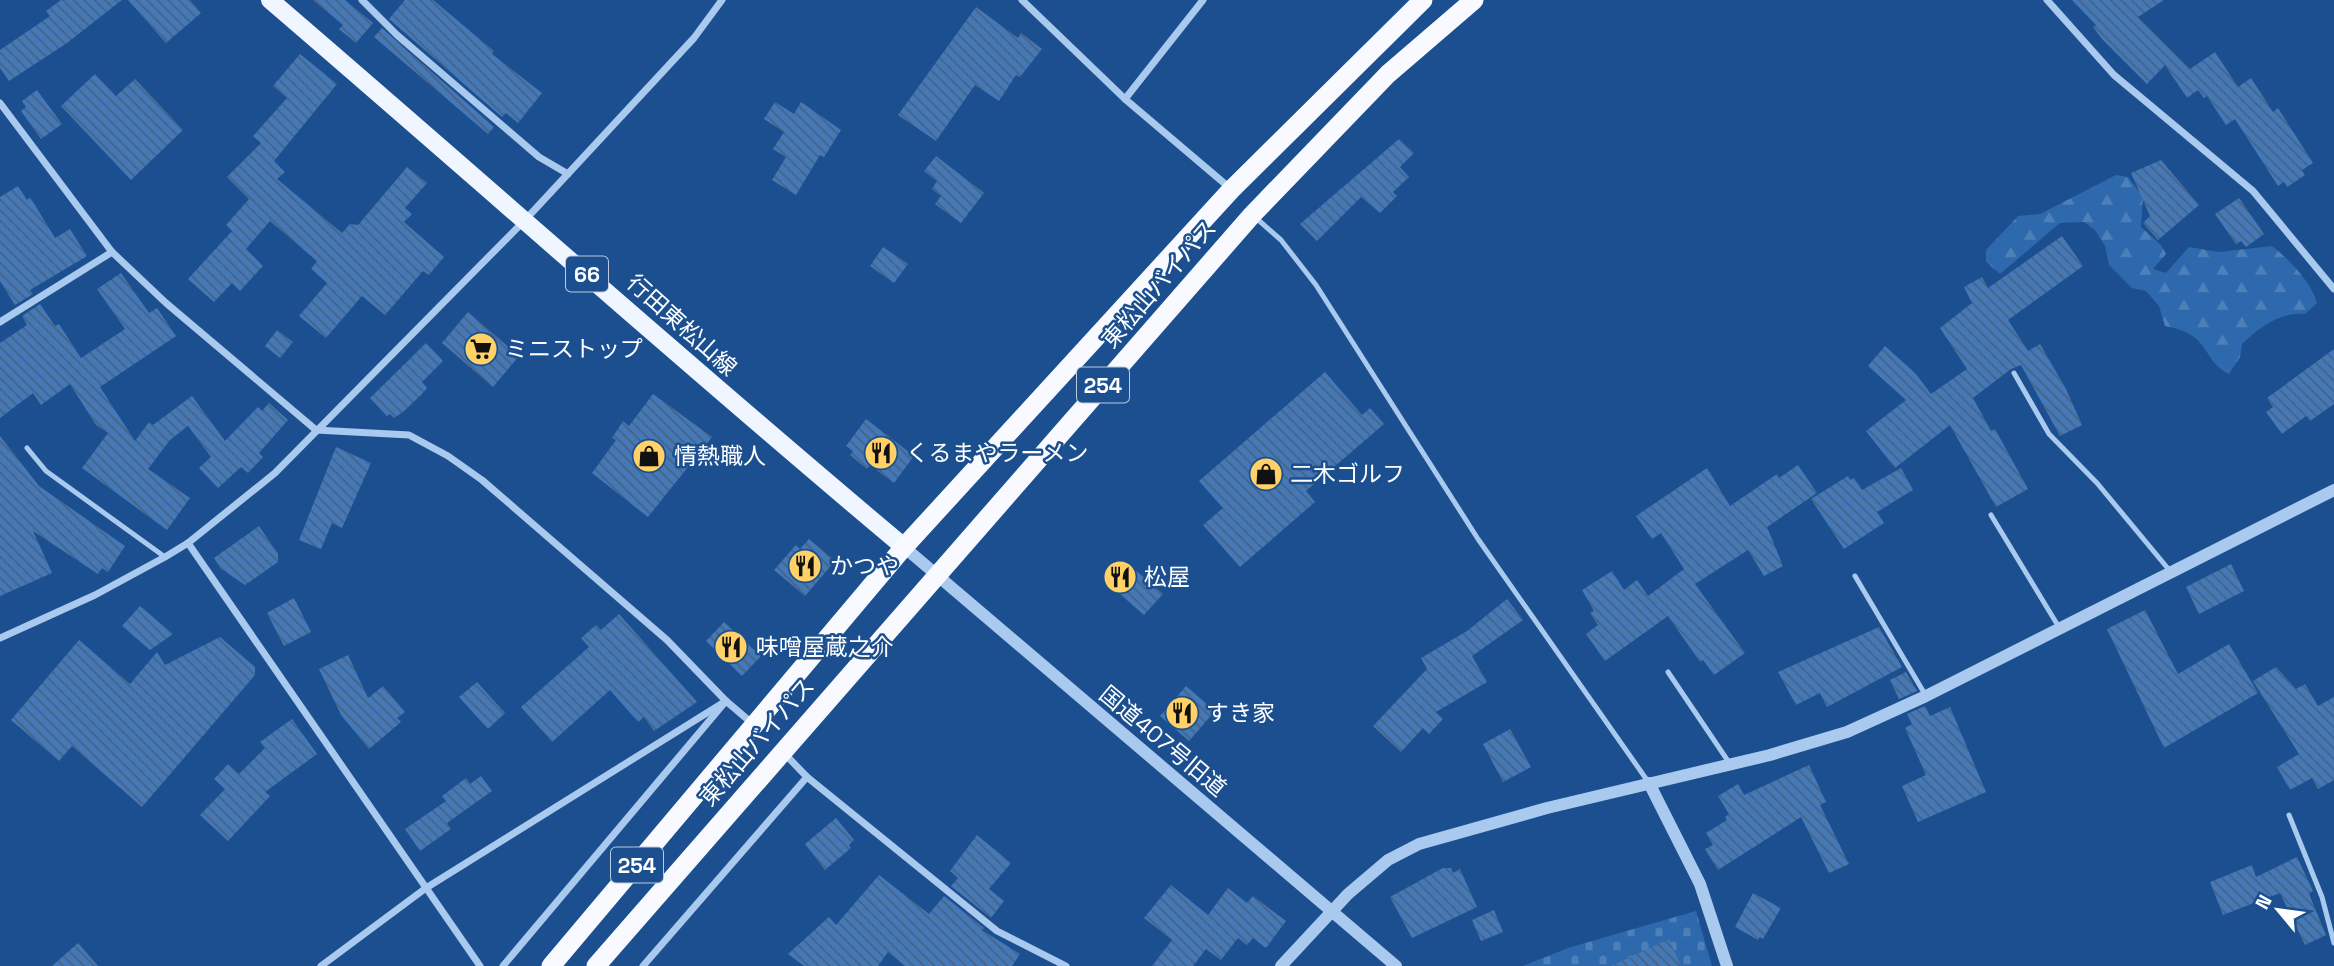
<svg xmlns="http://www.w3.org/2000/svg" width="2334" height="966" font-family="'Space Grotesk','Noto Sans JP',sans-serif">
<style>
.forest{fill:url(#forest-firs)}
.cemetery{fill:url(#cemetery-stones)}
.building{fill:url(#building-back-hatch)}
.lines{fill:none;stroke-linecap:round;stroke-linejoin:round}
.service{stroke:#a9c9ee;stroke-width:5}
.minor{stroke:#a9c9ee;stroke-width:7}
.tertiary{stroke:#a9c9ee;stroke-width:12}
.primary{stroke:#f0f6ff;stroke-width:18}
.trunk{stroke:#f8faff;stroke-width:19}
.labels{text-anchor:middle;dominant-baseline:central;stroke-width:5;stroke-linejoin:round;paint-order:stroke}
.shield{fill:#1b4f8f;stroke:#bbcadd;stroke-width:2}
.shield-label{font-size:21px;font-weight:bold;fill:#fff}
.street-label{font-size:23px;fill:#fff;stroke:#1b4f8f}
.poi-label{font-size:23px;fill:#fff;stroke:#1b4f8f;text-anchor:start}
</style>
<defs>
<pattern id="forest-firs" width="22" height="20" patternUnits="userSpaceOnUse" patternTransform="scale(1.75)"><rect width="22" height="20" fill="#2e69ad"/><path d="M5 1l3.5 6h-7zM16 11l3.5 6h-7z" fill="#4d80b9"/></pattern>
<pattern id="cemetery-stones" width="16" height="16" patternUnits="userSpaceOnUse" patternTransform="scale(1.75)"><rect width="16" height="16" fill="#2e69ad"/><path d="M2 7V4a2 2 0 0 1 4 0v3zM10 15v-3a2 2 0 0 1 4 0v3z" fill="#4d80b9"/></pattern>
<pattern id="building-back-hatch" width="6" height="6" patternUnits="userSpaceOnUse" patternTransform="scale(1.75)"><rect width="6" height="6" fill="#4478b7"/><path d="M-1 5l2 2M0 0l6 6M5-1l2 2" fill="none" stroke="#486282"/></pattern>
</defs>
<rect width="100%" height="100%" fill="#1b4f8f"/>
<path class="forest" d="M2116,175L2128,177L2143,197L2141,227L2161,245L2166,254L2153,269L2166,273L2189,247L2219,252L2272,246C2289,259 2311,282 2317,303L2305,314C2279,312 2260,327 2242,344L2240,357L2229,374C2200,359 2213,335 2165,326L2159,306L2146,291L2132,288L2109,265L2105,246L2095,230L2084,222L2060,223L2000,274L1986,262V250L2018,216L2040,214Z"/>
<polygon class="cemetery" points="1696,911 1712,966 1523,966 1571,947"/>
<g class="building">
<polygon points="61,0 122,0 67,43 9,81 0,68 0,50 50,16 46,11"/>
<polygon points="128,0 190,0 201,13 166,43"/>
<polygon points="313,0 345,0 373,23 356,43 339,29 343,25"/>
<polygon points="405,0 433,0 494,51 492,54 542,93 518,123 506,113 502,117 389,19"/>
<polygon points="2072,0 2164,0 2138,17 2190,69 2215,52 2238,87 2251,78 2273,112 2278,108 2313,163 2302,170 2305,175 2287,187 2284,182 2278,186 2235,119 2226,125 2207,96 2204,98 2198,90 2187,98 2165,65 2147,84 2102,39 2093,27 2096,25"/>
<polygon points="976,7 1018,38 1021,33 1042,49 1020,77 1016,75 999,101 975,85 936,141 898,115"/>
<polygon points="382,28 494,127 488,134 374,37"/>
<polygon points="300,54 337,84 274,161 285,172 277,179 342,233 350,224 358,225 407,167 427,183 405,208 412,214 404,222 444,257 429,275 423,271 385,315 362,296 326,338 299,316 327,283 311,269 317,261 270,221 246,249 263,266 240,291 232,283 214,302 188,279 232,231 226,225 249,199 227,177 261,143 253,136 287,98 273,86"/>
<polygon points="95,74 116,96 135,79 183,130 131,180 61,106"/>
<polygon points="37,90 62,124 41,139 21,111 26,107 22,101"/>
<polygon points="775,102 794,114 801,102 841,130 824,157 820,155 796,195 772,180 786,157 773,149 784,132 764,119"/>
<polygon points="1399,139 1414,153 1400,167 1409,177 1393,192 1397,196 1380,213 1361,197 1317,241 1300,224"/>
<polygon points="936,156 984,193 961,223 935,204 941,196 932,189 937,181 924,171"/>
<polygon points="2161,160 2199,205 2158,240 2143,223 2150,216 2131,173"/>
<polygon points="18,186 27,200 30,197 55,238 70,229 87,256 30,290 33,294 15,305 0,281 0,197"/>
<polygon points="2239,198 2264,234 2246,247 2241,241 2236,244 2215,214"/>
<polygon points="2062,236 2083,266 2008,320 2028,351 2040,344 2066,389 2082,425 2060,436 2021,365 2011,369 1973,398 1991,431 1995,429 2028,489 1996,507 1950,425 1895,468 1866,431 1906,400 1868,366 1885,346 1916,374 1931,394 1967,369 1940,328 1972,303 1964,287 1982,277 1988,288"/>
<polygon points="883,247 908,264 894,283 870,266"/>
<polygon points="121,273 149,313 157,308 176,336 100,387 135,441 149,422 153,425 192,396 225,441 258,407 262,411 269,403 288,420 259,453 263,457 248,473 241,467 218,488 199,468 211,457 188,426 170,440 148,469 190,498 167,530 82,468 108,433 96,425 70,384 41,405 33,393 0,418 0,343 27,325 22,316 40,304 55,326 59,324 81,358 125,329 97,289"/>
<polygon points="468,312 519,356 493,387 442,343"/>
<polygon points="277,330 293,342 280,358 265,346"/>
<polygon points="426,343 443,361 422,382 427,388 422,394 403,412 394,418 390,414 387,416 370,398"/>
<polygon points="2334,349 2334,404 2310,421 2306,416 2282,434 2266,412 2273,407 2267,398"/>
<polygon points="1325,372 1362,415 1370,408 1384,424 1306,491 1315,502 1240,567 1203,525 1223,508 1199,481"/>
<polygon points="653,394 712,437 648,517 592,473 616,440 612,438 623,421 629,426"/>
<polygon points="866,419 914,456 894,483 870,465 867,469 850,455 853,451 846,446"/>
<polygon points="0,436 39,486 125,546 108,572 102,568 98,574 33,531 52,573 0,596"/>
<polygon points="336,447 371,463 342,528 332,523 321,549 299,540"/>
<polygon points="1798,465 1817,493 1767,527 1783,566 1764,576 1748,550 1695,584 1745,653 1714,675 1703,660 1700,662 1668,616 1605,661 1586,634 1598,625 1590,613 1594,611 1582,590 1612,571 1624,590 1637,580 1648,596 1684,569 1661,533 1652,539 1636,516 1707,468 1730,506 1777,474 1779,478"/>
<polygon points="1901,468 1913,490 1877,512 1884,523 1844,549 1811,499 1848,476 1850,480 1854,478 1862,490"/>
<polygon points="259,526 278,554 278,562 245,585 220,568 214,558"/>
<polygon points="809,539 835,561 805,596 774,570 796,545 800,549"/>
<polygon points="1124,560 1163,594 1144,615 1105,581"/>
<polygon points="2231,564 2244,591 2199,614 2186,587"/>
<polygon points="294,598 311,632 284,646 267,613"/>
<polygon points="1507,599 1523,620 1472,656 1487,682 1436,712 1443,719 1429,734 1423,728 1401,752 1373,726 1427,669 1421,658 1467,631"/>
<polygon points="140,606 173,634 150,650 122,626"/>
<polygon points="2145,610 2178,674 2229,644 2258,693 2164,748 2107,629"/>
<polygon points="619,614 697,702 654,731 644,717 638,722 610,690 552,742 521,707 589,647 581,638 596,625 601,630"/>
<polygon points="724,622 761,656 742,676 706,641"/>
<polygon points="1879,627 1902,667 1827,707 1820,693 1796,705 1778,672"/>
<polygon points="220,637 255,667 255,675 142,807 72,746 59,761 11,720 79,640 130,684 157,652 165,665"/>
<polygon points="348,655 368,698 383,686 405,712 397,718 401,722 369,749 341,715 319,669"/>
<polygon points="2276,667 2296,689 2305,684 2318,706 2334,697 2334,780 2318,789 2312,778 2290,790 2277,767 2299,754 2253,681"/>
<polygon points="1906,672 1917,691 1899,699 1890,680"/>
<polygon points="477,682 505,713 488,729 459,697"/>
<polygon points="1186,686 1215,711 1189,741 1160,716"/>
<polygon points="1925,706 1930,716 1950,707 1986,792 1918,822 1902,786 1926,775 1905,728 1912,724 1907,714"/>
<polygon points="292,719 317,754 265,792 270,796 228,841 200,815 225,789 214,779 228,764 239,774 265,748 260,742"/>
<polygon points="1510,729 1531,767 1503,782 1483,744"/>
<polygon points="1809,765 1826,802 1820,805 1849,864 1829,873 1801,817 1718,870 1705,849 1713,845 1706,833 1727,820 1725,817 1729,814 1718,796 1738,784 1744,795"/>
<polygon points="481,776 492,791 447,823 451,829 420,851 405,829 446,801 442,796 466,778 470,784"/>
<polygon points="836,818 854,840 849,845 851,848 825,870 805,844"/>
<polygon points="977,835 1011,863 989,889 1004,901 991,918 951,886 958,878 950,871"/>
<polygon points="2297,857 2313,891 2309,894 2326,935 2305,945 2280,893 2223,915 2210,882 2252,865 2256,877"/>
<polygon points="1443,868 1451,868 1453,873 1460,869 1477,907 1412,938 1390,897"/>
<polygon points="879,875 929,914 944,896 984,928 982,930 1020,954 1012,966 905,966 888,952 878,966 804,966 788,954 829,917 836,925"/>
<polygon points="1171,885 1208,915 1228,888 1247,903 1253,896 1286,921 1266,948 1253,938 1247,945 1238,938 1221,960 1206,949 1193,966 1152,966 1172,940 1144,918"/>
<polygon points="1753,893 1781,908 1763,939 1760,937 1758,940 1735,927"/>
<polygon points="1494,910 1503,932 1481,941 1472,920"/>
<polygon points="1669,939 1681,966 1611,966"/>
<polygon points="78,943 98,966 52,966"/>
</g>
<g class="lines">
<g class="service">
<polyline points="1256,218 1281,240 1316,285 1478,539 1649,783"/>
<polyline points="2014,373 2049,434 2097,483 2170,571"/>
<polyline points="27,448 46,471 165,557"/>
<polyline points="1991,515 2060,629"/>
<polyline points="1855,576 1926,696"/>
<polyline points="1668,672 1730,764"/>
<polyline points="2289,815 2322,897 2334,943"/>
</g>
<g class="minor">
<polyline points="362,0 397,35 539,157 568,174"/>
<polyline points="1022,0 1125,99 1231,189"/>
<polyline points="2047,0 2114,75 2253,191 2334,289"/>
<polyline points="1125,99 1203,0"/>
<polyline points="0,103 112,252 166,303 316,430 409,435 448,456 482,480 667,640 726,701 426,888 321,966"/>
<polyline points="0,322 112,252"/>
<polyline points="188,543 480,966"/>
<polyline points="0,638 95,595 165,557 188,543 275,473 526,219 694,38 722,0"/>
<polyline points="783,752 807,777 997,931 1066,966"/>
<polyline points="503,966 726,701 753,724"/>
<polyline points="643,966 807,777"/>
</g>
<g class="tertiary">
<polyline points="904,547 1396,966"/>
<polyline points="1649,783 1700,884 1727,966"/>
<polyline points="1281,966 1348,894 1388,860 1419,844 1547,808 1770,755 1847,732 1926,696 2334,490"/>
</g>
<path class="primary" d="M270,0C482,182 690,368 904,547"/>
<g class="trunk">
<polyline points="551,966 904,547 1231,190 1423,0"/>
<polyline points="596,966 1252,215 1388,74 1474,0"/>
</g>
</g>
<defs>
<symbol id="supermarket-disc" viewBox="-11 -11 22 22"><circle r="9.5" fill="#ffd166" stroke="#1b4f8f"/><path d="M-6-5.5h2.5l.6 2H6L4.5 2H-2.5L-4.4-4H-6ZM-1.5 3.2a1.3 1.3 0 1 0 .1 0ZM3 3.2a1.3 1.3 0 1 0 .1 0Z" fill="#111"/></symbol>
<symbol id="restaurant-disc" viewBox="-11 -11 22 22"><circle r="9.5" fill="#ffd166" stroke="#1b4f8f"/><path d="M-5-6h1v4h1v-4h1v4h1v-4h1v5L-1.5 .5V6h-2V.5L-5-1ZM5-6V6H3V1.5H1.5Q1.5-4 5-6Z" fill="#111"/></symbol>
<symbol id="shop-disc" viewBox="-11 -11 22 22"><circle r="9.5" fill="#ffd166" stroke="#1b4f8f"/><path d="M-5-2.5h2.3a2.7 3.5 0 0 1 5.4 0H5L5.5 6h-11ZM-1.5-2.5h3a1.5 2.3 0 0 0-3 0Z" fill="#111"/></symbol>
</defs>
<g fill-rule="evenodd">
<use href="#supermarket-disc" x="462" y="330" width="38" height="38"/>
<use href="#restaurant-disc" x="862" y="434" width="38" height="38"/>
<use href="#shop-disc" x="630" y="437" width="38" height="38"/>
<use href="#shop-disc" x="1247" y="455" width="38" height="38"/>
<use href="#restaurant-disc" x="786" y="547" width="38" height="38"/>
<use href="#restaurant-disc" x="1101" y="558" width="38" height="38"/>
<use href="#restaurant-disc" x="712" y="628" width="38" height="38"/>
<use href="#restaurant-disc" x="1163" y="694" width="38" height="38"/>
</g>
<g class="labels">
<g class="shield">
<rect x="566" y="256.5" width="42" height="35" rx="5"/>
<rect x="1077" y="367.5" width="52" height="35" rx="5"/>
<rect x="611" y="847.5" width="52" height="35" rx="5"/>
</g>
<g class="shield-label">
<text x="587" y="274">66</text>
<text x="1103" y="385">254</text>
<text x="637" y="865">254</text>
</g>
<g class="street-label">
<text transform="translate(1159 284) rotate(-49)">東松山バイパス</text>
<text transform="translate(682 325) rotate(42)">行田東松山線</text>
<text transform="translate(1163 741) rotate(40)">国道407号旧道</text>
<text transform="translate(757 742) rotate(-49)">東松山バイパス</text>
</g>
<g class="poi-label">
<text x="505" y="349">ミニストップ</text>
<text x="906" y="453">くるまやラーメン</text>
<text x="674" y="456">情熱職人</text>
<text x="1290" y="474">二木ゴルフ</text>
<text x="830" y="566">かつや</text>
<text x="1144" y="577">松屋</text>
<text x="756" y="647">味噌屋蔵之介</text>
<text x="1206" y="713">すき家</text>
</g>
</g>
<g transform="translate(2278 910) rotate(299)" stroke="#1b4f8f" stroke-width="5" paint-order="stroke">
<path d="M0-5L12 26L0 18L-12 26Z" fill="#ffffff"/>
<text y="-10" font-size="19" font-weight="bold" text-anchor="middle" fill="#ffffff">N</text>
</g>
</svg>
